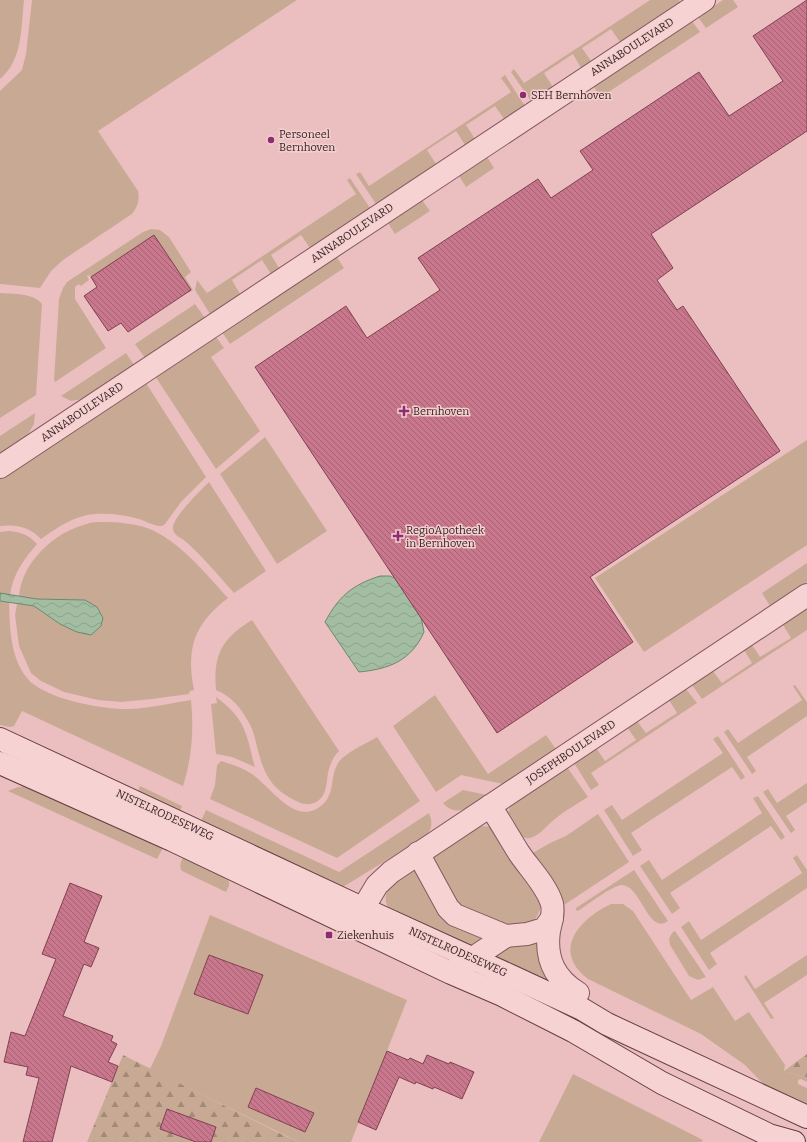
<svg xmlns="http://www.w3.org/2000/svg" width="807" height="1142" font-family="Bitter,serif">
<style>
.green{fill:#c8aa94}
.forest{fill:url(#forest-firs)}
.water{fill:url(#water-waves);stroke:#6a8a6c}
.building{fill:url(#building-back-hatch);stroke:#814053}
.lines{fill:none;stroke-linecap:round;stroke-linejoin:round}
.street-casing{stroke:#83585f;stroke-width:24}
.secondary-casing{stroke:#643c44;stroke-width:24}
.street{stroke:#f7d2d2;stroke-width:22}
.secondary{stroke:#f7d2d2;stroke-width:22}
.poi-dot{fill:#8f2b71;stroke:#f3cfce;stroke-width:1.5}
.labels{text-anchor:middle;dominant-baseline:central;stroke-width:3;stroke-linejoin:round;paint-order:stroke}
.street-label{font-size:11px;fill:#331c21;stroke:#f3cfce}
.poi-label{font-size:11px;fill:#331c21;stroke:#f3cfce;text-anchor:start}
</style>
<defs>
<pattern id="forest-firs" width="22" height="20" patternUnits="userSpaceOnUse"><rect width="22" height="20" fill="#c8aa94"/><path d="M5 1l3.5 6h-7zM16 11l3.5 6h-7z" fill="#a38a78"/></pattern>
<pattern id="water-waves" width="16" height="10" patternUnits="userSpaceOnUse"><rect width="16" height="10" fill="#a2bda2"/><path d="M0 5q4-4 8 0t8 0" fill="none" stroke="#8ca28b"/></pattern>
<pattern id="building-back-hatch" width="6" height="6" patternUnits="userSpaceOnUse"><rect width="6" height="6" fill="#c8778d"/><path d="M-1 5l2 2M0 0l6 6M5-1l2 2" fill="none" stroke="#a36173"/></pattern>
</defs>
<rect width="100%" height="100%" fill="#ebbfbf"/>
<g class="green">
<path d="M0,0H24C21,27 23,60 0,79Z"/>
<path d="M32,0H297L98,131L138,191C140,200 138,206 132,214L63,260L51,271L40,288L0,284V91L22,70L26,54Z"/>
<polygon points="650,0 679,0 680,2 620,42 611,29 582,48 591,61 581,68 573,54 544,73 553,87 531,101 511,72 514,69 524,83"/>
<polygon points="723,0 733,0 738,7 706,28 698,17"/>
<polygon points="692,21 700,32 601,97 593,86"/>
<polygon points="505,75 525,106 504,119 495,106 466,125 475,139 465,145 456,131 427,150 436,164 376,204 356,174 360,172 369,186 511,92 501,78"/>
<polygon points="487,157 494,168 466,187 459,176"/>
<polygon points="350,178 370,208 310,248 301,235 271,255 279,268 271,274 262,260 232,280 240,294 210,314 195,290 197,280 207,293 356,194 347,180"/>
<polygon points="422,200 430,211 395,234 388,223"/>
<polygon points="151,229 160,230 169,237 191,272 185,277 193,290 188,293 154,241 94,281 89,275 87,276 89,280 81,286 79,284 75,287 75,299 106,348 55,382 54,380 59,299 63,288 67,282 143,232"/>
<polygon points="336,256 344,268 230,344 222,332"/>
<path d="M0,293C13,294 34,293 42,304L36,395L0,418Z"/>
<polygon points="195,304 205,318 145,358 135,344"/>
<polygon points="216,337 224,348 211,357 260,431 216,469 155,376"/>
<polygon points="126,353 134,365 82,399 71,401 61,396"/>
<path d="M146,383L206,477L181,502L165,524C162,526 163,526 159,526C152,525 145,521 139,519C125,515 110,513 96,514C75,515 58,527 41,539C30,527 16,524 0,526V479Z"/>
<polygon points="35,413 34,424 27,436 0,454 0,436"/>
<polygon points="265,437 327,531 277,564 220,474"/>
<polygon points="807,440 807,545 644,652 595,578"/>
<path d="M209,482L266,571L234,593C218,575 203,557 185,541C180,537 173,535 173,528C172,518 201,490 209,482Z"/>
<path d="M102,522C116,522 133,523 147,528C178,539 206,574 228,598C194,624 186,648 194,690L190,691L189,694L152,699L121,702L98,700L64,692L41,681L31,673L19,646L15,615L17,604L34,606L60,624L91,635L101,626L103,618L97,608L85,600L37,599L19,596C22,562 54,532 87,524C91,522 97,522 102,522Z"/>
<path d="M9,531C21,532 29,535 37,544C24,559 13,574 10,595L0,593V532Z"/>
<polygon points="807,563 807,582 770,606 762,593"/>
<path d="M0,601L9,602C10,628 10,657 27,678C43,699 105,710 130,709C151,708 171,703 191,700C194,729 192,758 183,786L22,711L14,726L10,727L0,725Z"/>
<polygon points="807,609 807,630 702,699 692,685 713,671 722,683 752,663 744,650 752,645 760,657 791,638 783,625"/>
<path d="M252,620L339,751C334,756 331,762 329,769C326,779 328,793 319,800C312,806 303,805 296,801C270,788 264,774 257,747C255,738 253,729 248,721C240,707 231,696 216,690C213,655 222,638 252,620Z"/>
<polygon points="795,685 807,702 807,716 747,757 756,771 752,774 724,732 728,729 738,743 802,700 793,686"/>
<polygon points="686,689 697,703 591,773 599,785 591,790 574,763 596,748 605,761 636,740 627,727 637,721 646,733 677,713 669,700"/>
<polygon points="435,695 488,774 546,735 556,749 503,784 461,775 436,792 393,726"/>
<path d="M216,697C246,719 246,733 255,767L232,757L216,754L211,704L217,703Z"/>
<polygon points="718,736 745,777 741,780 732,767 631,833 642,850 633,856 604,810 612,805 622,820 723,753 713,739"/>
<path d="M377,737L420,801L337,858L210,799L215,785L217,765L221,761C231,764 243,768 252,774C271,787 297,829 323,804C335,793 330,778 337,765C343,753 366,744 377,737Z"/>
<path d="M567,767L588,797C577,804 566,810 556,818C544,827 529,852 514,828C508,820 506,815 511,805Z"/>
<polygon points="807,783 807,802 786,816 795,830 791,833 763,792 768,789 777,803"/>
<polygon points="30,786 164,846 157,859 8,791 18,787"/>
<polygon points="140,786 182,806 178,816 138,792"/>
<path d="M463,790L487,795C473,804 458,820 443,803Z"/>
<polygon points="758,796 785,837 781,840 771,826 670,893 680,908 672,914 640,866 649,860 662,880 762,813 753,798"/>
<path d="M206,810L339,872L429,813C433,822 432,829 426,836L338,890L199,825Z"/>
<polygon points="598,814 629,862 564,905 561,904 531,854 550,843 566,836"/>
<path d="M484,826L491,827L542,901C540,915 534,923 521,930L458,909L432,864L434,857L438,851L477,827Z"/>
<path d="M184,855L200,862L229,881V886L226,892L182,871C178,866 182,860 184,855Z"/>
<polygon points="797,855 807,870 807,888 710,953 717,964 709,970 681,927 689,921 701,940 802,873 793,858"/>
<path d="M413,869L416,870L487,936L470,951L390,912C377,888 396,881 413,869Z"/>
<path d="M634,870L668,921C648,936 641,884 621,885C612,886 587,905 578,911L576,910V908Z"/>
<path d="M611,904H623L633,911L691,1000L713,987L735,1021L749,1012L785,1065L784,1071L807,1078V1082L801,1079L798,1080V1084L807,1088V1108L769,1090L745,1065L701,1034L588,979C551,951 579,919 611,904Z"/>
<polygon points="210,915 407,1000 351,1142 299,1142 150,1069 161,1046"/>
<polygon points="675,931 706,977 698,980 689,976 670,945 669,939 672,933"/>
<polygon points="537,936 563,994 484,957 498,945"/>
<polygon points="807,955 807,975 764,1003 774,1018 771,1019 744,977 746,975 755,989"/>
<polygon points="573,1074 703,1140 701,1142 539,1142"/>
</g>
<g class="forest">
<polygon points="807,1054 807,1078 784,1071"/>
<polygon points="123,1055 277,1132 299,1142 87,1142"/>
</g>
<g class="water">
<path d="M380,576H390L396,579L421,617L424,632C411,661 389,669 359,672L325,622C339,596 352,585 380,576Z"/>
<polygon points="0,593 37,599 85,600 97,607 103,618 101,626 91,635 77,632 60,624 34,606 0,601"/>
</g>
<g class="building">
<polygon points="807,0 807,131 651,234 673,268 657,280 677,310 683,306 780,451 590,577 633,642 497,733 255,367 346,306 367,338 440,290 418,258 538,179 551,198 593,170 580,151 699,72 729,116 783,81 753,36"/>
<polygon points="154,235 191,290 128,332 121,323 108,331 84,296 97,287 91,277"/>
<polygon points="70,883 102,896 84,942 99,948 91,967 84,964 63,1016 113,1036 111,1041 117,1044 108,1062 118,1066 112,1082 71,1066 52,1142 23,1142 39,1078 26,1075 28,1067 4,1062 11,1032 25,1036 56,959 42,954"/>
<polygon points="209,955 263,975 248,1014 194,994"/>
<polygon points="387,1051 408,1060 410,1058 423,1064 427,1055 449,1064 450,1062 474,1072 462,1099 434,1087 433,1089 416,1082 415,1084 399,1077 376,1130 358,1122"/>
<polygon points="256,1088 314,1113 305,1132 248,1107"/>
<polygon points="167,1109 216,1127 211,1142 196,1142 160,1129"/>
</g>
<g class="lines">
<defs>
<g id="street">
<polyline points="0,467 704,0"/>
<path d="M490,806C500,821 509,837 519,853C529,868 547,886 552,904C554,913 551,922 549,931C545,959 555,979 578,993"/>
<polyline points="418,853 448,908 455,915 506,936 527,934 544,929 552,918"/>
<polyline points="353,925 377,885 391,872 807,595"/>
<polyline points="458,968 506,936"/>
</g>
<g id="secondary">
<polyline points="0,739 362,908 511,976 582,1009 607,1024 807,1117"/>
<polyline points="0,763 172,840 451,973 502,995 573,1031 662,1083 769,1135 794,1142"/>
</g>
</defs>
<use href="#street" class="street-casing"/>
<use href="#secondary" class="secondary-casing"/>
<use href="#street" class="street"/>
<use href="#secondary" class="secondary"/>
</g>
<g class="poi-dot">
<circle cx="523" cy="95" r="4"/>
<circle cx="271" cy="140" r="4"/>
<path d="M402 405h4v4h4v4h-4v4h-4v-4h-4v-4h4z"/>
<path d="M396 530h4v4h4v4h-4v4h-4v-4h-4v-4h4z"/>
<rect x="325" y="931" width="8" height="8" rx="2"/>
</g>
<g class="labels">
<g class="street-label">
<text transform="translate(632 47) rotate(-33)">ANNABOULEVARD</text>
<text transform="translate(352 233) rotate(-34)">ANNABOULEVARD</text>
<text transform="translate(82 412) rotate(-34)">ANNABOULEVARD</text>
<text transform="translate(571 752) rotate(-34)">JOSEPHBOULEVARD</text>
<text transform="translate(165 815) rotate(25)">NISTELRODESEWEG</text>
<text transform="translate(458 952) rotate(24)">NISTELRODESEWEG</text>
</g>
<g class="poi-label">
<text x="531" y="95">SEH Bernhoven</text>
<text x="279" y="134">Personeel<tspan x="279" dy="13">Bernhoven</tspan></text>
<text x="413" y="411">Bernhoven</text>
<text x="406" y="530">RegioApotheek<tspan x="406" dy="13">in Bernhoven</tspan></text>
<text x="337" y="935">Ziekenhuis</text>
</g>
</g>
</svg>
